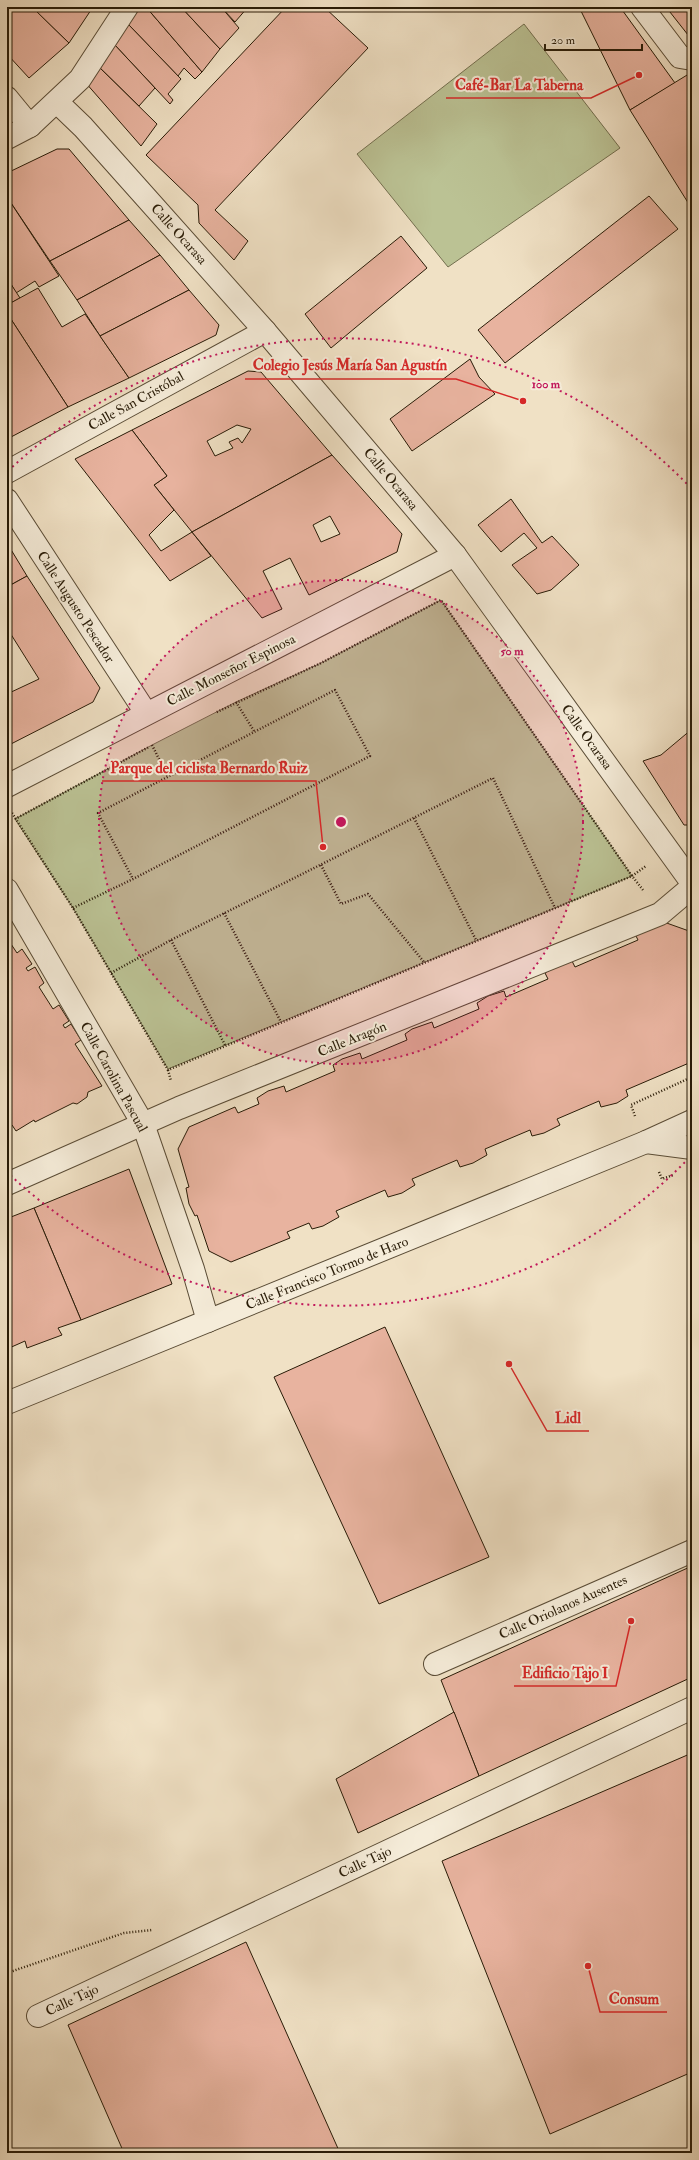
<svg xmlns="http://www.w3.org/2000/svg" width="699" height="2160" font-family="'IM FELL Double Pica',serif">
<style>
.green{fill:#bbc294;stroke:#726e4e}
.building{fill:#e8b39f;stroke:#281b07;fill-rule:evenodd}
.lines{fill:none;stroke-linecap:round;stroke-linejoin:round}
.minor-casing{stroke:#5a4c36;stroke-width:24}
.path{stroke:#281b07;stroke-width:2.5;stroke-dasharray:1 2;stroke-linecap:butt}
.minor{stroke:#f5ecd9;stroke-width:22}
.ring{fill:none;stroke:#c2185b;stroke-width:2;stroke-dasharray:2 4}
.labels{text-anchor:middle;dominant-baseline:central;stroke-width:4;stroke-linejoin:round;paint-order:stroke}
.street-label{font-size:14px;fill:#281b07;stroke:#f5ecd9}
.centre{fill:#c2185b;stroke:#f5ecd9;stroke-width:2}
.ring-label{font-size:12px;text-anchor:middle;font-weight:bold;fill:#c2185b;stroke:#f5ecd9;stroke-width:4;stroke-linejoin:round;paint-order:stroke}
.leader{fill:none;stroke:#d62828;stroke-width:1.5}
.callout-dot{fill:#d62828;stroke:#f5ecd9;stroke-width:1.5}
.callout-label{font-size:15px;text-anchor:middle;font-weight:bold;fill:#d62828;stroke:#f5ecd9;stroke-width:4;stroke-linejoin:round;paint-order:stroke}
</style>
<rect width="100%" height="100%" fill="#f0e1c5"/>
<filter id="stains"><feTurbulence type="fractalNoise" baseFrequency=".005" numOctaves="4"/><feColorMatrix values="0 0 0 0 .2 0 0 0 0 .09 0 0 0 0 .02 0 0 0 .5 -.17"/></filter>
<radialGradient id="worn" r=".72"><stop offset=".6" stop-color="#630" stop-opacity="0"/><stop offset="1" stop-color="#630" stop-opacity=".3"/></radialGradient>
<g class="green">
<polygon points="524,24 620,148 448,267 357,154"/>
<polygon points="441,600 632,876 168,1069 73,908 15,819 152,745 236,702 321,663"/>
</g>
<g class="building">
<polygon points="7,7 32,7 69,43 29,78 7,54"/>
<polygon points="32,7 93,7 69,43"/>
<polygon points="139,7 146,7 202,72 195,79 184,68 178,76 127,23"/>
<polygon points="146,7 181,7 220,49 202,72"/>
<polygon points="181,7 221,7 239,28 220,49"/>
<polygon points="221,7 248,7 235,22"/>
<polygon points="286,7 324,7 368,48 215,210 248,241 234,260 199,223 198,205 146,155"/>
<polygon points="579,7 620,7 675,83 630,110"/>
<polygon points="666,7 692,7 692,40"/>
<polygon points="127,23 181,79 168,94 173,100 170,104 113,43"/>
<polygon points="113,43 155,88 139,106 97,65"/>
<polygon points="97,65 157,124 141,146 85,82"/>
<polygon points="692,72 692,209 630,110"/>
<polygon points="57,149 69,149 129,220 50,261 7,197 7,173"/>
<polygon points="649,196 678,229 505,363 478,330"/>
<polygon points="7,197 59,276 39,287 35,281 16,293 7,277"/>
<polygon points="129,220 160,255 77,300 50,261"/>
<polygon points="401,236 427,268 331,348 305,314"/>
<polygon points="160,255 189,290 100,336 77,300"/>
<polygon points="7,278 20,298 7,305"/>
<polygon points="38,288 62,327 85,314 129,378 68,407 7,313 7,305"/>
<polygon points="189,290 219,325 216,335 129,378 100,336"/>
<polygon points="7,313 68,407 11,437 7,430"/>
<polygon points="470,359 479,377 495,394 412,451 390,419"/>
<path d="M248,371L261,372L332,455L192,532L154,485L167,476L132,430ZM237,425L251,429L242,443L238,438L229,442L233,448L215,456L207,441Z"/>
<polygon points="7,430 11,437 7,439"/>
<polygon points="132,430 167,476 154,485 174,510 149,535 161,551 192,532 211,556 170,581 75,459"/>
<path d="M332,455L402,534L397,552L309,595L290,558L263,571L282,609L262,618L192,532ZM330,516L340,534L321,542L313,525Z"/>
<polygon points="511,499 542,543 552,536 579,565 551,590 537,594 512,565 537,548 524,533 501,552 478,525"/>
<polygon points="7,543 27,576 7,587"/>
<polygon points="27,576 100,688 93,702 7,746 7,694 39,679 7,628 7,587"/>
<polygon points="692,729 692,825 684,825 643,761 661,755"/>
<polygon points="661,921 689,931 692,935 692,1070 689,1063 626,1090 628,1096 617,1103 601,1107 599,1101 557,1119 560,1125 544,1133 532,1136 530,1130 485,1149 487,1155 473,1163 460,1167 457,1160 412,1179 415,1185 402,1193 388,1197 385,1190 336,1211 339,1217 323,1226 312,1229 309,1223 287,1232 290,1238 231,1262 209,1251 197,1215 195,1216 189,1204 186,1188 189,1187 178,1149 189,1127 235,1107 238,1113 259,1104 257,1098 268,1091 284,1086 286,1092 335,1071 333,1065 342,1059 360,1053 362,1059 407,1040 405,1034 412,1029 432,1022 434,1028 479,1009 477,1003 488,996 504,991 506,997 548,979 545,973 558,965 572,961 575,967 638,940 634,932"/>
<polygon points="7,938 17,953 22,949 32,964 26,968 28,971 35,967 44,983 39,987 53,1009 59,1005 69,1021 63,1025 65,1028 71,1024 81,1040 75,1044 102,1086 88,1092 87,1097 77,1104 73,1103 35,1122 34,1120 16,1131 12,1125 7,1127"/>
<polygon points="129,1169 172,1284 81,1320 34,1208"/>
<polygon points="34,1208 81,1320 58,1328 62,1335 27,1348 25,1341 7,1349 7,1211 11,1217"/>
<polygon points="385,1327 489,1557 379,1604 274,1377"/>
<polygon points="692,1566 692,1677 479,1776 441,1680"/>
<polygon points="454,1712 479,1776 358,1833 336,1779"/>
<polygon points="692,1753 692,2072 550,2134 442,1861"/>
<polygon points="246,1942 340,2153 124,2153 68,2025"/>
</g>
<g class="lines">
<defs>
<g id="minor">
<polyline points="642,7 680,57 692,59"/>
<polyline points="7,98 30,126"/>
<polyline points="57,102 83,127 265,331 455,555 692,883"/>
<polyline points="7,138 30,126 80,79 127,7"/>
<polyline points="7,472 265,331"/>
<polyline points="7,500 146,713"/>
<polyline points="7,786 455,555"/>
<polyline points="7,890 143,1124 193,1269 208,1321"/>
<polyline points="646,1142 692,1148"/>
<polyline points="7,1184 179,1108 660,914 692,887"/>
<polyline points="7,1403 646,1142 692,1121"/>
<polyline points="435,1664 692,1551"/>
<polyline points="38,2016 692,1708"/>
</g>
</defs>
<use href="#minor" class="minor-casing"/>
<g class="path">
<polyline points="236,702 254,731"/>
<polyline points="152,745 168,777"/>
<polyline points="12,813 73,908 168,1070 632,876 441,600 321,663 215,713"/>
<polyline points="414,818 476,940"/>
<polyline points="15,819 149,747"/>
<polyline points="321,865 341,904 368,894 424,962"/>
<polyline points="643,890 632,876 646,866"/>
<polyline points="73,908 133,879 370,756 335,690 98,813 133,879"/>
<polyline points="224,913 281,1022"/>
<polyline points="692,926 690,927 692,930"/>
<polyline points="171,940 225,1045"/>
<polyline points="111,973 171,940 493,778 555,908"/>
<polyline points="168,1070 171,1081"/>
<polyline points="635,1116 631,1105 692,1077"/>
<polyline points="659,1172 662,1179 673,1175"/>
<polyline points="7,1973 124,1933 152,1930"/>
</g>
<use href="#minor" class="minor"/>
</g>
<circle cx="341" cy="822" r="242" fill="#c2185b" fill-opacity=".12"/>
<g class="ring">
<circle cx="341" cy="822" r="242"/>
<path d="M689 1158A484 484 0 0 1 8 1173M8 471A484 484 0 0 1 689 486"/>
</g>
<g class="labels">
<g class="street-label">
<text transform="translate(179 234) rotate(48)">Calle Ocarasa</text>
<text transform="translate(136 401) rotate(-29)">Calle San Cristóbal</text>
<text transform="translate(391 479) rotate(50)">Calle Ocarasa</text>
<text transform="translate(76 607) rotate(57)">Calle Augusto Pescador</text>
<text transform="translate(231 670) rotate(-27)">Calle Monseñor Espinosa</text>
<text transform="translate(587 737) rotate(54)">Calle Ocarasa</text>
<text transform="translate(352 1039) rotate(-22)">Calle Aragón</text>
<text transform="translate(114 1077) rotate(61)">Calle Carolina Pascual</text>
<text transform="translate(327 1273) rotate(-22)">Calle Francisco Tormo de Haro</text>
<text transform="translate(563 1607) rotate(-24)">Calle Oriolanos Ausentes</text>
<text transform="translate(365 1862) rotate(-25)">Calle Tajo</text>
<text transform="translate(72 2000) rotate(-25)">Calle Tajo</text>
</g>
</g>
<circle cx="341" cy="822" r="6" class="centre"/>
<g class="ring-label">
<text x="546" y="388">100 m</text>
<text x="512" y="655">50 m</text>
</g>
<path class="leader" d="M639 75L591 98H446M523 401L456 379H245M323 847L316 781H102M509 1364L547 1431H589M631 1621L616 1686H514M588 1966L600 2012H667"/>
<g class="callout-dot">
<circle cx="639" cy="75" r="4"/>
<circle cx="523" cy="401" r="4"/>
<circle cx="323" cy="847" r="4"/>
<circle cx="509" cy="1364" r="4"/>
<circle cx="631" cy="1621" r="4"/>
<circle cx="588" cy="1966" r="4"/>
</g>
<g class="callout-label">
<text x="519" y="90">Café-Bar La Taberna</text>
<text x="350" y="370">Colegio Jesús María San Agustín</text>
<text x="209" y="773">Parque del ciclista Bernardo Ruiz</text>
<text x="568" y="1423">Lidl</text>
<text x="565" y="1678">Edificio Tajo I</text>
<text x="634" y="2004">Consum</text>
</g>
<rect width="699" height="2160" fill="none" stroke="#f0e1c5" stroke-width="24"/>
<rect x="8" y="8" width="683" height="2144" fill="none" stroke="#281b07" stroke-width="2"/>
<rect x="12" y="12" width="675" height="2136" fill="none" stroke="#281b07"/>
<path d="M545 44v6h97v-6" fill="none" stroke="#281b07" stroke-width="2"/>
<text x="551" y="44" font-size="12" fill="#281b07" stroke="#f5ecd9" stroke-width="3" paint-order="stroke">20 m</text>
<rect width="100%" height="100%" filter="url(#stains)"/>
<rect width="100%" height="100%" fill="url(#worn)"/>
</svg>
